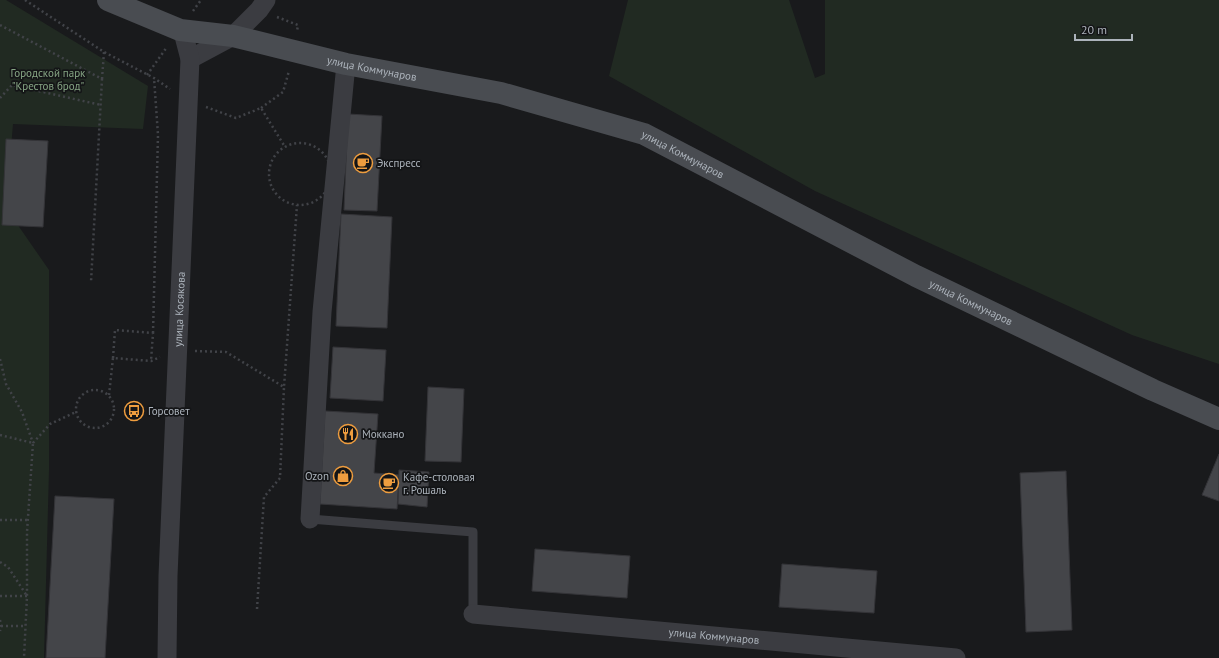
<svg xmlns="http://www.w3.org/2000/svg" width="1219" height="658" font-family="'PT Sans',sans-serif">
<style>
.green{fill:#212a22}
.building{fill:#444549;stroke:#343438}
.lines{fill:none;stroke-linecap:round;stroke-linejoin:round}
.path{stroke:#414348;stroke-width:2.5;stroke-dasharray:2 3;stroke-linecap:butt}
.lane{stroke:#3b3c41;stroke-width:9}
.street{stroke:#3b3c41;stroke-width:19}
.secondary{stroke:#494c51;stroke-width:22}
.labels{text-anchor:middle;dominant-baseline:central;stroke-width:3.5;stroke-linejoin:round;paint-order:stroke}
.street-label{font-size:11px;fill:#acb3bb;stroke:#141517}
.park-label{font-size:11px;fill:#86a584;stroke:#141517}
.poi-label{font-size:11px;fill:#acb3bb;stroke:#141517;text-anchor:start}
</style>
<rect width="100%" height="100%" fill="#191a1c"/>
<g class="green">
<polygon points="0,0 6,0 148,86 143,129 13,124 6,208 49,270 49,470 44,658 0,658"/>
<polygon points="628,0 789,0 815,78 825,74 825,0 1219,0 1219,364 1132,335 815,191 609,76"/>
</g>
<g class="building">
<polygon points="348,114 382,116 377,211 344,210"/>
<polygon points="6,139 48,141 43,227 2,225"/>
<polygon points="341,214 392,217 387,328 336,326"/>
<polygon points="333,347 386,350 383,401 330,398"/>
<polygon points="428,387 464,389 461,462 425,461"/>
<polygon points="325,411 378,414 374,473 399,475 397,509 320,504"/>
<polygon points="1219,454 1219,501 1202,495"/>
<polygon points="399,470 429,472 427,507 398,504"/>
<polygon points="1066,471 1072,630 1026,632 1020,473"/>
<polygon points="55,496 114,499 105,658 46,658"/>
<polygon points="535,549 630,556 627,598 532,591"/>
<polygon points="782,564 877,571 874,613 779,607"/>
</g>
<g class="lines">
<g class="path">
<polyline points="25,0 104,52 154,78 170,89"/>
<polyline points="193,11 201,0"/>
<polyline points="277,17 298,25 297,31"/>
<polyline points="0,25 102,79 91,282"/>
<polyline points="147,75 167,47"/>
<polyline points="102,79 104,52"/>
<polyline points="0,98 12,85 101,105"/>
<polyline points="206,107 236,118 261,108 285,147"/>
<polyline points="261,108 283,92 289,71"/>
<circle cx="300" cy="174" r="31"/>
<polyline points="153,333 158,135 154,78"/>
<polyline points="195,351 226,352 284,387 297,205"/>
<polyline points="113,358 115,330 153,333 151,361"/>
<polyline points="0,359 6,384 22,412 33,443"/>
<circle cx="95" cy="409" r="19"/>
<polyline points="109,395 113,358 151,361 160,357"/>
<polyline points="0,435 33,443 27,532 27,596 24,658"/>
<polyline points="33,443 50,424 76,412"/>
<polyline points="0,520 28,520"/>
<polyline points="0,562 8,567 27,596"/>
<polyline points="0,596 27,596"/>
<polyline points="257,609 264,497 280,478 284,387"/>
<polyline points="0,620 1,626 0,631"/>
<polyline points="1,626 26,626"/>
</g>
<polyline class="lane" points="310,519 473,532 473,614"/>
<g class="street">
<polyline points="190,59 233,36 259,10 266,0"/>
<polyline points="310,519 322,312 346,64"/>
<path id="s1" d="M473,614L956,658"/>
<path id="s2" d="M167,658L168,576L190,59L184,36L180,30"/>
</g>
<path class="secondary" id="s3" d="M108,0L180,30L233,36L346,64L501,93L644,134L916,276L1153,390L1219,419"/>
</g>
<defs>
<symbol id="cafe-ring" viewBox="-11 -11 22 22"><circle r="9.5" fill="#141517" stroke="#ee9d3f" stroke-width="1.5"/><path d="M-5.5-4.5H6V0H3Q3 3.5 0 3.5H-2.5Q-5.5 3.5-5.5 0ZM3-3.2v2h1.7v-2ZM-6 4.5H4V6H-6Z" fill="#ee9d3f"/></symbol>
<symbol id="bus-ring" viewBox="-11 -11 22 22"><circle r="9.5" fill="#141517" stroke="#ee9d3f" stroke-width="1.5"/><path d="M-5-6H5V4H4V6H2V4H-2V6H-4V4H-5ZM-3.5-4V0h7V-4ZM-3.5 1.2v1.5H-2V1.2ZM2 1.2v1.5H3.5V1.2Z" fill="#ee9d3f"/></symbol>
<symbol id="restaurant-ring" viewBox="-11 -11 22 22"><circle r="9.5" fill="#141517" stroke="#ee9d3f" stroke-width="1.5"/><path d="M-5-6h1v4h1v-4h1v4h1v-4h1v5L-1.5 .5V6h-2V.5L-5-1ZM5-6V6H3V1.5H1.5Q1.5-4 5-6Z" fill="#ee9d3f"/></symbol>
<symbol id="shop-ring" viewBox="-11 -11 22 22"><circle r="9.5" fill="#141517" stroke="#ee9d3f" stroke-width="1.5"/><path d="M-5-2.5h2.3a2.7 3.5 0 0 1 5.4 0H5L5.5 6h-11ZM-1.5-2.5h3a1.5 2.3 0 0 0-3 0Z" fill="#ee9d3f"/></symbol>
</defs>
<g fill-rule="evenodd">
<use href="#cafe-ring" x="352" y="152" width="22" height="22"/>
<use href="#bus-ring" x="123" y="400" width="22" height="22"/>
<use href="#restaurant-ring" x="337" y="423" width="22" height="22"/>
<use href="#shop-ring" x="332" y="465" width="22" height="22"/>
<use href="#cafe-ring" x="378" y="472" width="22" height="22"/>
</g>
<g class="labels">
<g class="street-label">
<text stroke="none"><textPath href="#s3" startOffset="274">улица Коммунаров</textPath></text>
<text stroke="none"><textPath href="#s3" startOffset="598">улица Коммунаров</textPath></text>
<text stroke="none"><textPath href="#s3" startOffset="922">улица Коммунаров</textPath></text>
<text stroke="none"><textPath href="#s2" startOffset="349">улица Косякова</textPath></text>
<text stroke="none"><textPath href="#s1" startOffset="242">улица Коммунаров</textPath></text>
</g>
<g class="park-label">
<text x="48" y="73">Городской парк<tspan x="48" dy="13">"Крестов брод"</tspan></text>
</g>
<g class="poi-label">
<text x="377" y="163">Экспресс</text>
<text x="148" y="411">Горсовет</text>
<text x="362" y="434">Моккано</text>
<text x="329" y="476" text-anchor="end">Ozon</text>
<text x="403" y="477">Кафе-столовая<tspan x="403" dy="13">г. Рошаль</tspan></text>
</g>
</g>
<path d="M1075 34v6h57v-6" fill="none" stroke="#acb3bb" stroke-width="2"/>
<text x="1081" y="34" font-size="12" fill="#acb3bb" stroke="#141517" stroke-width="3" paint-order="stroke">20 m</text>
</svg>
